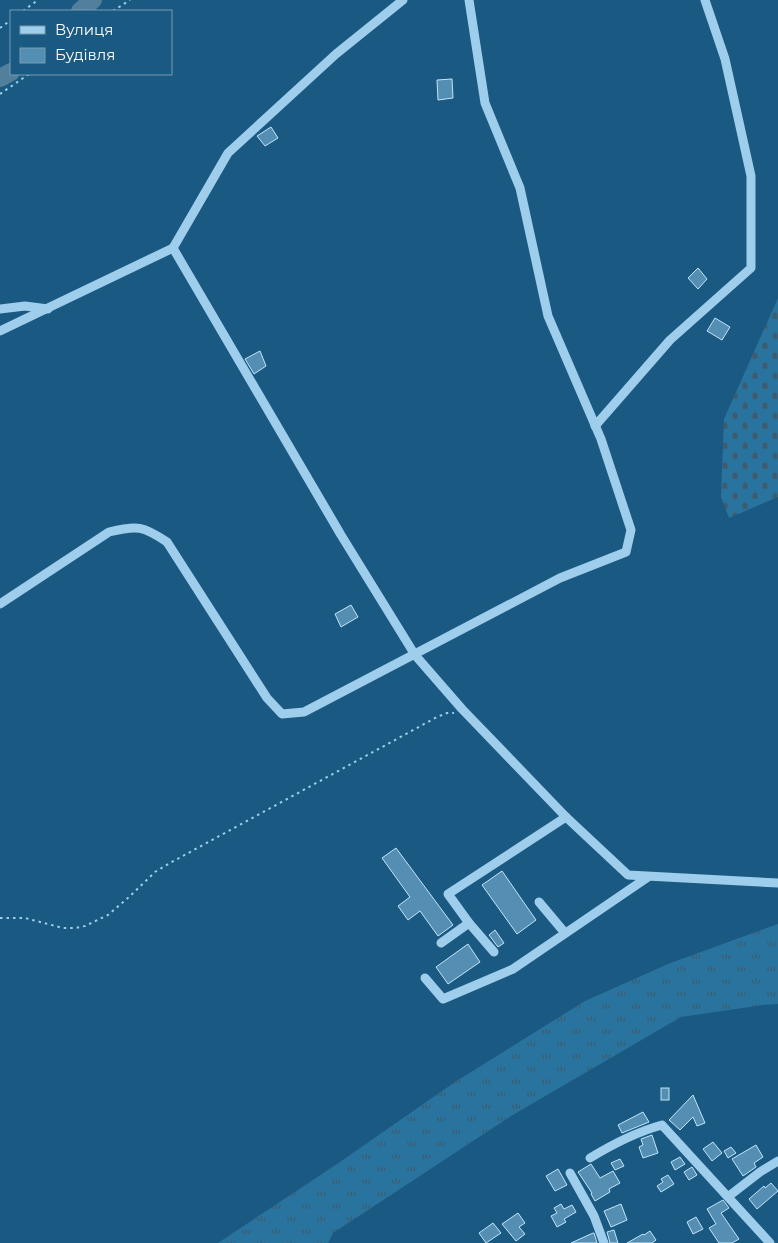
<svg xmlns="http://www.w3.org/2000/svg" width="778" height="1243" font-family="Montserrat,sans-serif">
<style>
.grass{fill:url(#grass-tufts)}
.cemetery{fill:url(#cemetery-stones)}
.lines{fill:none;stroke-linecap:round;stroke-linejoin:round}
.river{stroke:#517f9c;stroke-width:18}
.building{fill:#548fb3;stroke:#c3e4f8}
.path{stroke:#9eceeb;stroke-width:2;stroke-dasharray:2.5 4;stroke-linecap:butt}
.minor{stroke:#9eceeb;stroke-width:9}
</style>
<defs>
<pattern id="grass-tufts" width="24" height="20" patternUnits="userSpaceOnUse" patternTransform="scale(1.25)"><rect width="24" height="20" fill="#29739f"/><path d="M3 7l-1-3M5 7V3M7 7l1-3M15 17l-1-3M17 17v-4M19 17l1-3" fill="none" stroke="#3e5c6d"/></pattern>
<pattern id="cemetery-stones" width="16" height="16" patternUnits="userSpaceOnUse" patternTransform="scale(1.25)"><rect width="16" height="16" fill="#29739f"/><path d="M2 7V4a2 2 0 0 1 4 0v3zM10 15v-3a2 2 0 0 1 4 0v3z" fill="#3e5c6d"/></pattern>
</defs>
<rect width="100%" height="100%" fill="#1a5982"/>
<polygon class="grass" points="778,924 778,1004 763,1005 681,1017 511,1116 333,1233 328,1243 218,1243 337,1164 455,1082 585,1001 668,964"/>
<polygon class="cemetery" points="778,298 778,497 729,518 721,497 724,419"/>
<g class="lines">
<g class="river">
<polyline points="80,11 93,0"/>
<polyline points="0,78 11,72"/>
</g>
</g>
<g class="building">
<polygon points="452,79 453,98 438,100 437,80"/>
<polygon points="271,127 278,138 265,146 257,136"/>
<polygon points="698,268 707,279 698,289 688,278"/>
<polygon points="715,318 730,327 722,340 707,331"/>
<polygon points="260,351 266,366 254,374 245,359"/>
<polygon points="351,605 358,617 341,627 335,614"/>
<polygon points="396,848 453,925 438,936 420,911 408,920 398,906 410,897 382,858"/>
<polygon points="502,871 536,920 517,934 482,885"/>
<polygon points="495,930 504,943 498,947 489,935"/>
<polygon points="468,944 480,962 448,984 436,967"/>
<rect x="661" y="1088" width="8" height="12"/>
<polygon points="693,1095 705,1123 697,1126 693,1117 680,1130 669,1120"/>
<polygon points="643,1112 649,1122 622,1133 618,1125"/>
<polygon points="652,1135 658,1153 643,1158 639,1147 643,1145 641,1139"/>
<polygon points="713,1142 722,1153 712,1161 703,1149"/>
<polygon points="756,1145 763,1157 754,1163 756,1167 743,1176 732,1159"/>
<polygon points="731,1147 736,1153 728,1158 724,1151"/>
<polygon points="680,1157 685,1164 675,1170 671,1162"/>
<polygon points="620,1159 624,1166 615,1170 611,1163"/>
<polygon points="591,1164 600,1178 613,1171 620,1183 609,1189 610,1192 595,1201 591,1194 592,1193 578,1172"/>
<polygon points="692,1167 697,1175 689,1180 684,1172"/>
<polygon points="558,1169 567,1185 555,1191 546,1176"/>
<polygon points="668,1175 674,1184 661,1192 657,1186 663,1182 661,1179"/>
<polygon points="771,1183 778,1191 757,1209 749,1199 764,1186 765,1188"/>
<polygon points="723,1200 729,1208 721,1213 739,1239 732,1243 719,1243 709,1228 716,1224 707,1209"/>
<polygon points="561,1204 564,1209 572,1205 576,1212 564,1219 566,1222 557,1227 551,1216 557,1213 554,1208"/>
<polygon points="621,1204 627,1220 611,1227 604,1211"/>
<polygon points="518,1213 525,1223 519,1227 525,1234 516,1241 502,1224"/>
<polygon points="696,1217 703,1229 693,1234 687,1222"/>
<polygon points="493,1223 501,1233 486,1243 479,1233"/>
<polygon points="614,1230 618,1243 610,1243 607,1232"/>
<polygon points="650,1231 656,1240 652,1243 627,1243 643,1234 644,1235"/>
<polygon points="594,1233 597,1243 571,1243 593,1233"/>
</g>
<g class="lines">
<g class="path">
<polyline points="23,11 38,0"/>
<polyline points="113,11 130,0"/>
<polyline points="0,28 11,20"/>
<polyline points="0,94 29,74"/>
<polyline points="0,918 25,918 63,928 75,928 85,926 108,915 129,897 155,872 170,863 437,717 447,713 454,713"/>
</g>
<g class="minor">
<polyline points="403,0 336,54 228,153 173,248 341,535 415,655 462,709 566,817 628,875 778,883"/>
<polyline points="0,309 25,306 48,309"/>
<polyline points="0,331 173,248"/>
<polyline points="595,426 670,340 751,268 751,176 725,59 705,0"/>
<path d="M0,604L109,532C138,525 143,526 167,542L267,698L282,714L304,712L560,578L626,552L631,530L601,439L548,316L520,188L485,103L469,0"/>
<polyline points="539,902 565,933"/>
<polyline points="469,923 494,952"/>
<polyline points="441,943 469,923 448,894 566,817"/>
<polyline points="425,978 443,999 513,969 648,877"/>
<path d="M590,1158C613,1144 636,1132 662,1125L770,1243"/>
<polyline points="570,1173 594,1216 604,1243"/>
<polyline points="729,1196 760,1172 778,1161"/>
</g>
</g>
<rect x="10" y="10" width="162" height="65" fill="#1a5982" stroke="#769bb4"/>
<rect x="20" y="26" width="25" height="8" fill="#9eceeb" stroke="#769bb4"/>
<text x="55" y="35" font-size="15" fill="#ffffff">Вулиця</text>
<rect x="20" y="48" width="25" height="15" fill="#548fb3" stroke="#769bb4"/>
<text x="55" y="60" font-size="15" fill="#ffffff">Будівля</text>
</svg>
